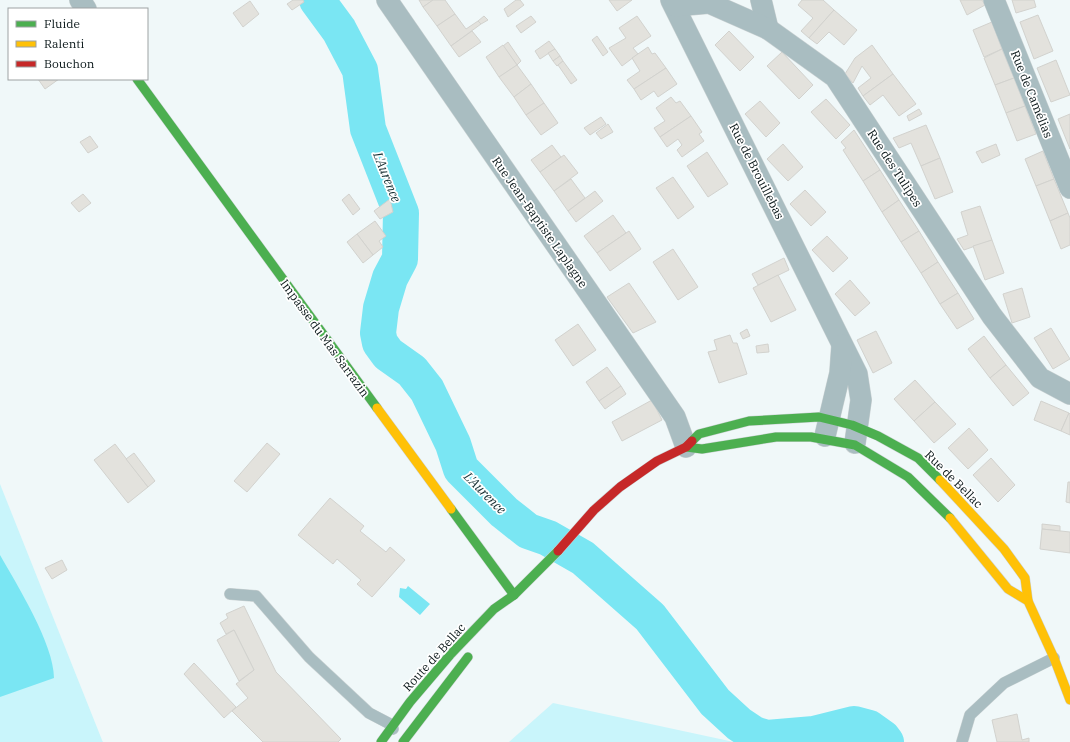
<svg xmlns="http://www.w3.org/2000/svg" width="1070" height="742" font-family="'IBM Plex Serif',serif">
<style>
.green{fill:#c9f5fb}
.water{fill:#7ae6f3}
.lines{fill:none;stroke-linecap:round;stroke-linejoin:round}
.river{stroke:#7ae6f3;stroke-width:36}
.building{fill:#e3e2dd;stroke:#d2d2ce}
.lane-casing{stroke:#ccd3d4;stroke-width:12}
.street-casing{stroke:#ccd3d4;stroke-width:22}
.fast-casing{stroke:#ccd3d4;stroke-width:10}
.slow-casing{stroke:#ccd3d4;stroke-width:10}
.jam-casing{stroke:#ccd3d4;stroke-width:10}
.lane{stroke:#a9bdc1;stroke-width:11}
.street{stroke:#a9bdc1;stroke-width:21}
.fast{stroke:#4caf50;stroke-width:9}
.slow{stroke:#ffc107;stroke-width:9}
.jam{stroke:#c62828;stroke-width:9}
.labels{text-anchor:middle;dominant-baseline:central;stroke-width:3.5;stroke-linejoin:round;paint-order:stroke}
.street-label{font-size:12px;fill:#091618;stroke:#fff}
.water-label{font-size:13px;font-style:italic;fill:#172f33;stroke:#fff}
</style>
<rect width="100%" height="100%" fill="#f0f8f9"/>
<g class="green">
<polygon points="0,484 102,740 103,742 0,742"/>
<polygon points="553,703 734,742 509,742"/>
</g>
<g class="water">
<polygon points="305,0 317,0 339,30 360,70 368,129 401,213 400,259 390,278 381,308 378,333 380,343 388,354 412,371 427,390 453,444 461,469 504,512 528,531 548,538 539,549 506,527 477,500 470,487 452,466 435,423 414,386 385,362 374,348 364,328 366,318 392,259 396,215 385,185 363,139 356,76 344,51"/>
<path d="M0,555C17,585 54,644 54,678L0,697Z"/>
<path d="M580,556C592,562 602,575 612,584C631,600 649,615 665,634C693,668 713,708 752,733C775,742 827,727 853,725C864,724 880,732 886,742H870L863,737L851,735L837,742H738L694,691L679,668L635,618L604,589L573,564Z"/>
<polygon points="408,586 430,604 420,615 399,597 400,588 406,589"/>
</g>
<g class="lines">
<polyline class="river" points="317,0 339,30 360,70 368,129 401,213 400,259 390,278 381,308 378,333 380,343 388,354 412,371 427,390 453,444 461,469 504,512 528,531 548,538 583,558 650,617 715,702 739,724 754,734 767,738 814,734 854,724 869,728 883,738 886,742"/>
</g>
<g class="building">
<polygon points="293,0 303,0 304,2 292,10 287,4"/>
<polygon points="419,0 433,0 423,7"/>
<polygon points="433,0 445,0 455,14 437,26 423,7"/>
<polygon points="516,0 520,0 524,5 508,17 504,9"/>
<polygon points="609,0 632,0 617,11"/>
<polygon points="802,0 823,0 834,10 809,38 801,31 813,18 798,5"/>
<polygon points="960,0 982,0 985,5 967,15"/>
<polygon points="1012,0 1034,0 1036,7 1016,13"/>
<polygon points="250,1 259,14 243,27 233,13"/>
<polygon points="834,10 857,30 844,45 829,32 817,44 809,38"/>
<polygon points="455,14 466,29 478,21 481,24 451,46 437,26"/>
<polygon points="1038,15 1053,51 1034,59 1020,22"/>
<polygon points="484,16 488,20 481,24 478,21"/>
<polygon points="531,16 536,22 521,33 516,26"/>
<polygon points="637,16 651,36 633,48 638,54 622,66 609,48 626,38 619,28"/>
<polygon points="992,22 1002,49 984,57 973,30"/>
<polygon points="472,31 481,42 459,57 451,46"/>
<polygon points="729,31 754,57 740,71 715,45"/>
<polygon points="597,36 608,52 603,56 592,40"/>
<polygon points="549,41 555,49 540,59 535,51"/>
<polygon points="508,42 521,61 517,65 503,46"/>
<polygon points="503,45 517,65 499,77 486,57"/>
<polygon points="872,45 893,74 863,96 858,88 871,78 862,66 853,83 845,74 855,58"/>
<polygon points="648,47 652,54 655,53 666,68 634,89 627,80 640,71 632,58"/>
<polygon points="555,49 560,56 553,61 548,53"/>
<polygon points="1002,49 1014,78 995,85 984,58"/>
<polygon points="782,52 813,85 799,99 767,66"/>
<polygon points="560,56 563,61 557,66 553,61"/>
<polygon points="1056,60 1070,95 1051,102 1037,68"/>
<polygon points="563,61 577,80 571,84 558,65"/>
<polygon points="517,65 531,84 514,97 499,77"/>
<polygon points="666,68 677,84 658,97 654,91 641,100 634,89"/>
<polygon points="893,74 916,104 899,116 883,95 870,105 863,96"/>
<polygon points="1014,78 1025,106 1006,113 995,85"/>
<polygon points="38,79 59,79 45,89"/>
<polygon points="531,84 544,103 526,115 514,97"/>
<polygon points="671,97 676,103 680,101 691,116 660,137 654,128 665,121 656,108"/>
<polygon points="826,99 850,125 836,139 811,112"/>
<polygon points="760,101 780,123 766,137 745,114"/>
<polygon points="544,103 558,123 541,135 526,115"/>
<polygon points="1025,106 1036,134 1017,141 1006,113"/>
<polygon points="919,109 922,114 909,121 907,116"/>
<polygon points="1070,114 1070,149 1058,119"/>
<polygon points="691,116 702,132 699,134 704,141 682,157 677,150 682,145 678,139 667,147 660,137"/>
<polygon points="601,117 606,124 590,135 584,128"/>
<polygon points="608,124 613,132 601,139 596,133"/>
<polygon points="926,125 940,158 921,166 911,143 899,148 893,138"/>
<polygon points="854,130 880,170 863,181 843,150 846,148 841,142"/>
<polygon points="90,136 98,147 88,153 80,142"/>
<polygon points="783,144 803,167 788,181 767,159"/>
<polygon points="996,144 1000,155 982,163 976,152"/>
<polygon points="552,145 561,157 540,172 531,160"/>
<polygon points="1043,151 1054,179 1036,186 1025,159"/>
<polygon points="707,152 728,184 708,197 687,166"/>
<polygon points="564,155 578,173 554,191 540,172"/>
<polygon points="940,158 953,192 935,199 921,166"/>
<polygon points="880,170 899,200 882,212 863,181"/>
<polygon points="673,177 694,207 678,219 656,188"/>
<polygon points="571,179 585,198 568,211 554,191"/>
<polygon points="1054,179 1068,213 1050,221 1036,186"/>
<polygon points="805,190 826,212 811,226 790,204"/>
<polygon points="595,191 603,201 576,222 568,211"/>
<polygon points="83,194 91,203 79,212 71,203"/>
<polygon points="349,194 360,209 353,215 342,200"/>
<polygon points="390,199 393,212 380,219 374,211"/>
<polygon points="899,200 919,231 901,242 882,212"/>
<polygon points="980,206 992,240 964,250 957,239 968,235 961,212"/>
<polygon points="1068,213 1070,218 1070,245 1061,249 1050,221"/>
<polygon points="613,215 626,233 597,253 584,236"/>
<polygon points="375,221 386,236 379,241 383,247 373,255 357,234"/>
<polygon points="629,231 641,249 610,271 597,253"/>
<polygon points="919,231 938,262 921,273 901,242"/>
<polygon points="357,234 373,255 363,263 347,242"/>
<polygon points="827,236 848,258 833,272 812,250"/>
<polygon points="992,240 1004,273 985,280 973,246"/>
<polygon points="673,249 698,287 678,300 653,262"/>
<polygon points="784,258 789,270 758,285 752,274"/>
<polygon points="938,262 958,293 940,304 921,273"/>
<polygon points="778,275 796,310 771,322 753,288"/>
<polygon points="850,280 870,303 855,316 835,294"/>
<polygon points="629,283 656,322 633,333 607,297"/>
<polygon points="1022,288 1030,317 1012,323 1003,294"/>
<polygon points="958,293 974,319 957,329 940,304"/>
<polygon points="578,324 596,350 573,366 555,340"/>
<polygon points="1051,328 1070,359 1053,369 1034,338"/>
<polygon points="747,329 750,336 743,339 740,333"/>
<polygon points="876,331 892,363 873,373 857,340"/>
<polygon points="730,335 733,343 737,343 747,374 719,383 708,352 717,350 714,340"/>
<polygon points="984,336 1006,365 990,378 968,349"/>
<polygon points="768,344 769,352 757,353 756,346"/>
<polygon points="1006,365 1029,393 1013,406 990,378"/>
<polygon points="607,367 621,386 599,401 586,382"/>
<polygon points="915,380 935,402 914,421 894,399"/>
<polygon points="621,386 626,394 605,409 599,401"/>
<polygon points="652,400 662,420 622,441 612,422"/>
<polygon points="1041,401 1069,413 1061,431 1034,420"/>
<polygon points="935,402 956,424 934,443 914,421"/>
<polygon points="1069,413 1070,414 1070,435 1061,431"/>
<polygon points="969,428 988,450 968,469 948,448"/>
<polygon points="267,443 280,454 247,492 234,481"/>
<polygon points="115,444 148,487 128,503 94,460"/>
<polygon points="134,453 155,481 148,487 126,459"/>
<polygon points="991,458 1015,485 998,502 973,475"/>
<polygon points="1068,482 1070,482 1070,503 1066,502"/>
<polygon points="330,498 364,526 360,531 386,552 390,547 405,560 372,597 357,584 361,580 337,559 333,564 298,535"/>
<polygon points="1042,524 1060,526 1060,531 1042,529"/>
<polygon points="1042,529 1070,532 1070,553 1040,549"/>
<polygon points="62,560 67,570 52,579 45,568"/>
<polygon points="244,606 276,672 341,739 338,742 263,742 232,711 248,698 236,684 254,670 234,630 226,634 220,623 228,618 226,614"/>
<polygon points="234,630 254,670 239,681 217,640"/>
<polygon points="194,663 236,707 224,718 184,674"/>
<polygon points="1017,714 1022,740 1029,738 1029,742 997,742 992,720"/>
</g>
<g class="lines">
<defs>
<g id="lane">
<polyline points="230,594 256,596 309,657 369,713 392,725 393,729"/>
<polyline points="962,742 970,715 1004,683 1054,658"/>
</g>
<g id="street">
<polyline points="80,0 86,9"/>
<polyline points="387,0 675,417 686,447"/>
<polyline points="671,0 857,374 861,400 855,443"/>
<polyline points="761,0 768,29"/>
<polyline points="994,0 1070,188"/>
<polyline points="675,6 709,3 768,29 835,77 992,316 1040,378 1070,394"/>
<polyline points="825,436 840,373 842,345"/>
</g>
<g id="fast">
<polyline points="137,79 377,408"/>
<polyline points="692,441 699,434 749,421 819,417 852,425 878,436 918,458 940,480"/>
<polyline points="686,447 702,449 776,437 811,437 855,445 908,477 950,518"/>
<polyline points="451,509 514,595"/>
<polyline points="381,742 410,702 450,655 494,609 514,595 558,551"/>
<polyline points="403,742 468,657"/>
</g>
<g id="slow">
<polyline points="377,408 451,509"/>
<polyline points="940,480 1004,549 1025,578 1028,601"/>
<polyline points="950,518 1008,589 1028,601 1054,658 1070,700"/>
</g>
<polyline id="jam" points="558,551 594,510 620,487 657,461 686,447 692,441"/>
</defs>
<use href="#lane" class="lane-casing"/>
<use href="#street" class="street-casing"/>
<use href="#fast" class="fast-casing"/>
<use href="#slow" class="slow-casing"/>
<use href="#jam" class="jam-casing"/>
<use href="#lane" class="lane"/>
<use href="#street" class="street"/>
<use href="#fast" class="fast"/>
<use href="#slow" class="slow"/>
<use href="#jam" class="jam"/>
</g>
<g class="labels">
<g class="street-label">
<text transform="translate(1032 94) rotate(68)">Rue de Camélias</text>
<text transform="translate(895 168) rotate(57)">Rue des Tulipes</text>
<text transform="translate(757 171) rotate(63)">Rue de Brouillebas</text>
<text transform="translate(540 222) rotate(55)">Rue Jean-Baptiste Laplagne</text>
<text transform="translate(325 338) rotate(54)">Impasse du Mas Sarrazin</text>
<text transform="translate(954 479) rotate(45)">Rue de Bellac</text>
<text transform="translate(434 657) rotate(-48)">Route de Bellac</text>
</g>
<g class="water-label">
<text transform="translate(387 177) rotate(68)">L'Aurence</text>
<text transform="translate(485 493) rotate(45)">L'Aurence</text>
</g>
</g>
<rect x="8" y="8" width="140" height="72" fill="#ffffff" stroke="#9da2a3"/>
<rect x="16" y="21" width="20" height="6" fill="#4caf50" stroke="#9da2a3"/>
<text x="44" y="28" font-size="12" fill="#091618">Fluide</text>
<rect x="16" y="41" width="20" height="6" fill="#ffc107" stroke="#9da2a3"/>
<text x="44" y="48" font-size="12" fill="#091618">Ralenti</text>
<rect x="16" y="61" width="20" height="6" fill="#c62828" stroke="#9da2a3"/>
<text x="44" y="68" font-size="12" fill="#091618">Bouchon</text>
</svg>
